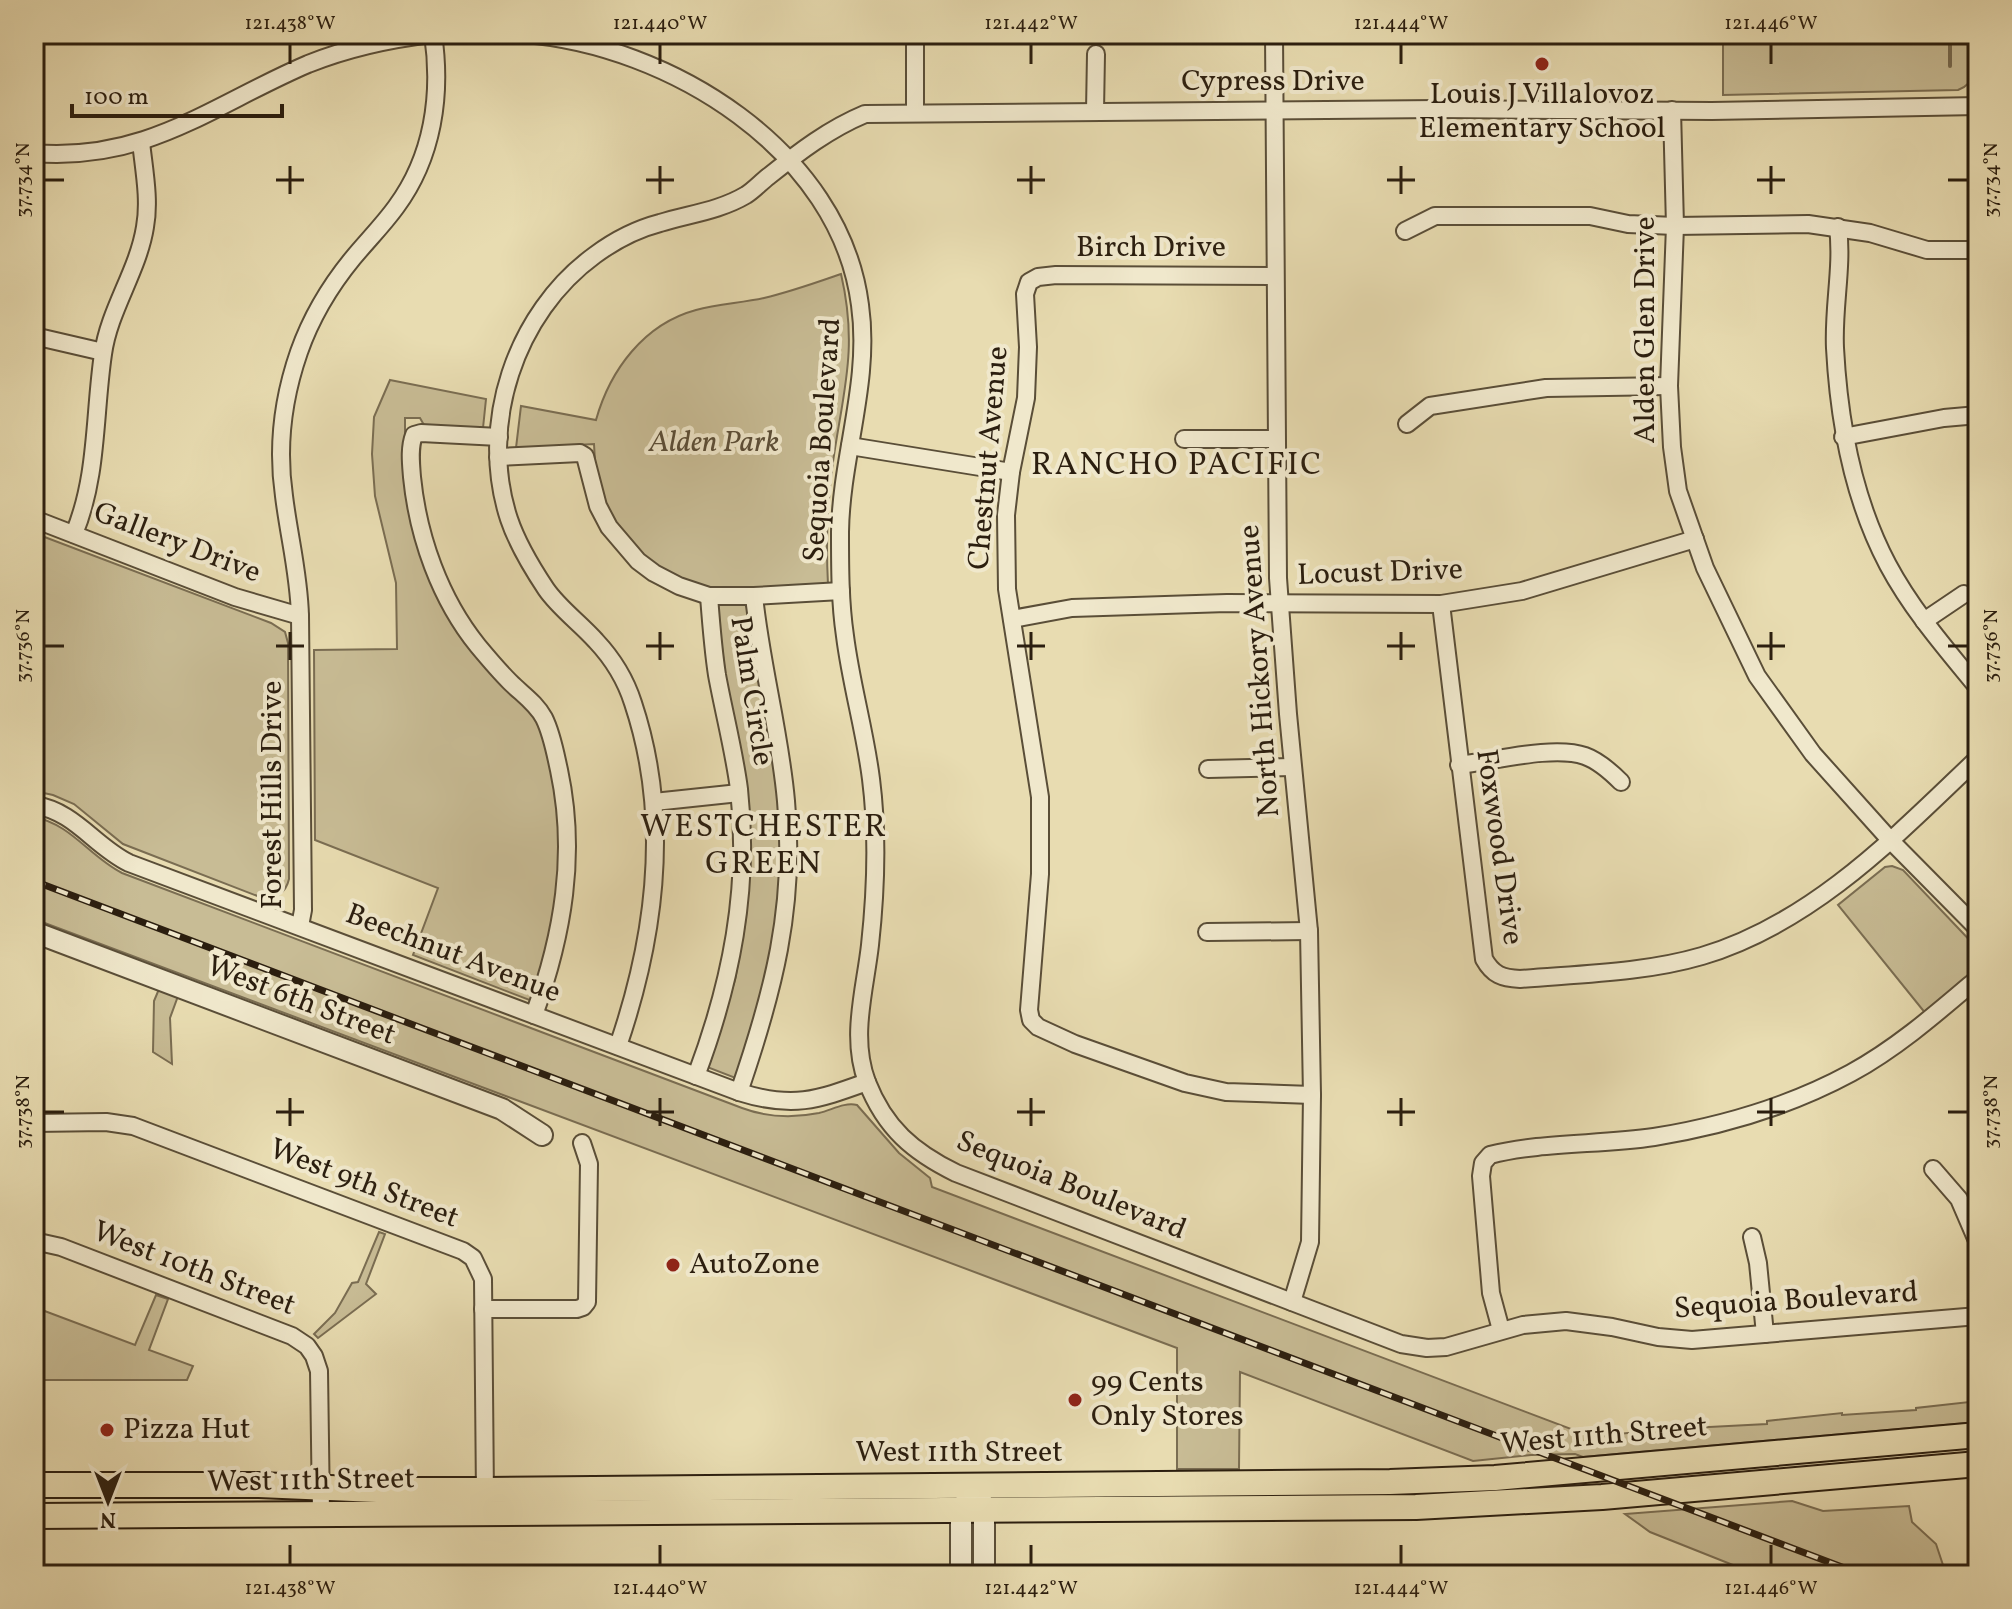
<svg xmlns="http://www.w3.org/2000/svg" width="2012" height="1609" font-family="Vollkorn,serif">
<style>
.green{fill:#c8bc95;stroke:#7a6d52;stroke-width:2}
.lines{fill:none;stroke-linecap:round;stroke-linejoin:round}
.stream{stroke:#76694f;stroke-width:4}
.minor-casing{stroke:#5a4e38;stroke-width:20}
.tertiary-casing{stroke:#5a4e38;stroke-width:24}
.primary-casing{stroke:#2b1e0f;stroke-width:28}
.minor{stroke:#f0e8cc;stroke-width:16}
.tertiary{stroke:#f0e8cc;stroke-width:20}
.primary{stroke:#e8dcb1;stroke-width:24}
.rail-casing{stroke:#2b1e0f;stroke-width:7}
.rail{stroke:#f0e8cc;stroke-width:4;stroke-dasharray:12;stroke-linecap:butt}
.ticks{fill:none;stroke:#2b1e0f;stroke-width:3}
.poi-dot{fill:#8f2418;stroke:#f0e8cc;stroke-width:3}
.labels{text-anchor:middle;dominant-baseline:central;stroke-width:8;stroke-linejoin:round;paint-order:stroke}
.street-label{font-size:30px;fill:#2b1e0f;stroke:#f0e8cc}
.poi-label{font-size:30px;fill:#2b1e0f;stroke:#f0e8cc;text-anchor:start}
.park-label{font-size:30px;font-style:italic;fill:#5a4d37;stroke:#f0e8cc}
.neighbourhood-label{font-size:32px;letter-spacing:2px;fill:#2b1e0f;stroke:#f0e8cc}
.neatline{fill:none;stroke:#2b1e0f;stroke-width:3}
.ticks-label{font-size:20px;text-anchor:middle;fill:#2b1e0f}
</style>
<rect width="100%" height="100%" fill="#e8dcb1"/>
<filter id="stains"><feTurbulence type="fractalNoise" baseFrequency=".0025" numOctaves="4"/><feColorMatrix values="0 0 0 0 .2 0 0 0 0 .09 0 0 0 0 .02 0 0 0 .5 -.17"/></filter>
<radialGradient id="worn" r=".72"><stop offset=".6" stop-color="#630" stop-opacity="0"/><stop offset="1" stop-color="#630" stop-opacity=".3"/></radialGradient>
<g class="green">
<path d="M1723,34H1976C1976,55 1982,81 1958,90L1723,95Z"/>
<path d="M841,274C859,351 842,394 832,469C827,507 826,546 828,585C791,587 749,594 712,589C664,581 620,543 602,499C596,482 595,462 594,444L516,448L521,406L596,420C610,370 644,324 696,310C718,304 741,303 764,298C790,292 815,283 841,274Z"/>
<polygon points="390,380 486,399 483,428 424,425 420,418 405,418 405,452 422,553 541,726 556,787 559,812 558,902 532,1001 413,955 438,888 315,840 314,650 397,649 396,583 375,496 372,454 374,417"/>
<path d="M34,533L271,623L285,632L288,643L289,879C286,893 275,900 260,897L123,844L74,804L53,795L34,791Z"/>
<path d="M719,604H745L748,609C756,680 777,749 781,821C783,859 782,912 774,949C764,993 750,1036 738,1079L707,1067L735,980L745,924L749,870L717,606Z"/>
<path d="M34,817C71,824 90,857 122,873L742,1108C766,1117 794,1118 819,1113C832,1110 844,1102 857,1105L899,1153L930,1178L932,1187L1592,1437L1690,1426V1428L1767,1424V1421L1842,1413V1415L1916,1410V1408L1978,1401V1422L1583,1457L1575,1454L1531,1455L1473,1461L1240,1372L1239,1469H1177V1348L34,919Z"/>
<polygon points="1892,866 1903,870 1978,949 1978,968 1926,1014 1838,905 1885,867"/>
<polygon points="159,989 178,996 170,1018 172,1064 153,1052 154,1001"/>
<polygon points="379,1232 385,1234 366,1284 376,1294 318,1338 314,1334 335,1313 352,1283 358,1282"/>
<polygon points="156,1295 168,1299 149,1350 193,1366 187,1380 34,1380 34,1307 135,1345"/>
<polygon points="1792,1501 1823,1511 1909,1506 1912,1522 1936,1544 1945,1571 1955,1575 1758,1575 1650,1532 1625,1514"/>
</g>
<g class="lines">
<g class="stream">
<polyline points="1950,34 1950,66"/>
<polyline points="1971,135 1978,148"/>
</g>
<defs>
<g id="minor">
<path d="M524,34C669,45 840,150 860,305C871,382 841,456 840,532C840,567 840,602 845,636C851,684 865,731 871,779C878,834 876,890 870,945C865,990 850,1037 867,1082C885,1128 913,1152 956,1173L1401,1344L1427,1348L1446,1347L1523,1325L1566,1321L1612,1327L1658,1337L1692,1340L1978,1316"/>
<polyline points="1274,34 1278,578 1288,714 1309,931 1312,1095 1310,1242 1292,1302"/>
<polyline points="1672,110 1675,226 1669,386 1672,447 1678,491 1705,568 1757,676 1813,754 1891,841 1978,929"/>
<polyline points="1095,111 1096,54"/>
<polyline points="915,113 915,34"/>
<path d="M34,153C147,162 212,105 308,64C348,48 389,39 432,34"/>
<path d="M1838,227C1843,267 1833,307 1835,348C1839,423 1853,499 1888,565C1912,610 1946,649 1978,688"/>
<polyline points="1405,231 1435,216 1590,216 1628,224 1675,226 1808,224 1870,233 1927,250 1978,250"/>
<polyline points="1275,276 1056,275 1038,277 1029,282 1025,294 1028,347 1026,398 1011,472 1006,515 1007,589 1040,797 1040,874 1029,1010 1031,1020 1038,1027 1075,1044 1185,1083 1226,1092 1312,1095"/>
<polyline points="34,336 103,352"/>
<polyline points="1407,424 1430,406 1546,388 1669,386"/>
<path d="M499,437L421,433L414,435C409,448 411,464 412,477C418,537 440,599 478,646C488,658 499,671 510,682C522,694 536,703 544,718C552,734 555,752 559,770C577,854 563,935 534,1015"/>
<polyline points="1843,437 1944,418 1978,415"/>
<polyline points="1184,439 1275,439"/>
<polyline points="850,446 1011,472"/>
<polyline points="498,457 580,453 585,456 598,506 609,527 638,561 654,573 679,586 709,596 754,596 841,591"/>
<polyline points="34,519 235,597 300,616"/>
<path d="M74,534C98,476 94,415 103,354C109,310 138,271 145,227C150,200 144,170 141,142"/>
<path d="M1441,604L1484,959C1493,975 1502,978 1520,979C1580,974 1644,973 1702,956C1813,923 1896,836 1978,758"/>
<polyline points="1012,619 1072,608 1227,603 1441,604 1522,591 1695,539"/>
<polyline points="1924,621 1964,594"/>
<path d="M1459,765C1494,761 1554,745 1585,756C1599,761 1611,772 1621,782"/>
<polyline points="1208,769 1292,767"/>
<polyline points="654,802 739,793"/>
<path d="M34,805C75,811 94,846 129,863L739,1092C793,1109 817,1100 867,1082"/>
<path d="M300,926L303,910L300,616C299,574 289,537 284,496C277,448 283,398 299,352C311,318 330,286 353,258C367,241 383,225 396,207C433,157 442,95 433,34"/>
<polyline points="1207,932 1309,931"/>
<path d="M618,1046C656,935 671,817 633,703C626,681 612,658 596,641C580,623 559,608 546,589C532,568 517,543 509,519C478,425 515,313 595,255C614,241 637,229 660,223C689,214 719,211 746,195C754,190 761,182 769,176C799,152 829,129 865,114L1438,109L1712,111L1978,106"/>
<path d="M696,1076C731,983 750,889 739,789C734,751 724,713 717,675C713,649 711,622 709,596"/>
<path d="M739,1092C773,993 796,907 786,801C780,732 761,665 754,596"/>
<polyline points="34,1123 106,1122 133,1126 463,1251 473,1258 483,1279 485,1497"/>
<polyline points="1933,1169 1959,1199 1978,1243"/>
<polyline points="1752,1237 1758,1263 1765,1334"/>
<polyline points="34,1241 61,1247 292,1336 307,1346 314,1356 319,1371 321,1512"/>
<polyline points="483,1309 577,1309 583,1307 587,1302 589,1164 582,1143"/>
<path d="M1501,1330L1491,1293L1481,1176L1483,1163L1490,1155C1540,1142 1601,1145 1654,1137C1722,1126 1790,1106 1851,1073C1897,1048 1938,1012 1978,978"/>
</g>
<g id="tertiary">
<polyline points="34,932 502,1109 542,1135"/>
<polyline points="980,1496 984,1510 984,1575"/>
<polyline points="961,1575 961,1509 968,1498"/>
</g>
<g id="primary">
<polyline points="34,1485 259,1485 377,1490 485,1490 1390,1482 1495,1478 1978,1435"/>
<polyline points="34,1516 1416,1507 1602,1497 1978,1464"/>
</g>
</defs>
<use href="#minor" class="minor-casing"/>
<use href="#tertiary" class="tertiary-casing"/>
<use href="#primary" class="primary-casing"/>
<use href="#minor" class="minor"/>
<use href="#tertiary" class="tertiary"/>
<use href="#primary" class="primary"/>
<defs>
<polyline id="rail" points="34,881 1863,1575"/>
</defs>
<use href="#rail" class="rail-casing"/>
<use href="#rail" class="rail"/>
</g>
<path class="ticks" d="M290,44V64M660,44V64M1031,44V64M1401,44V64M1771,44V64M290,166V194M660,166V194M1031,166V194M1401,166V194M1771,166V194M44,180H64M276,180H304M646,180H674M1017,180H1045M1387,180H1415M1757,180H1785M1948,180H1968M290,632V660M660,632V660M1031,632V660M1401,632V660M1771,632V660M44,646H64M276,646H304M646,646H674M1017,646H1045M1387,646H1415M1757,646H1785M1948,646H1968M290,1098V1126M660,1098V1126M1031,1098V1126M1401,1098V1126M1771,1098V1126M44,1112H64M276,1112H304M646,1112H674M1017,1112H1045M1387,1112H1415M1757,1112H1785M1948,1112H1968M290,1545V1565M660,1545V1565M1031,1545V1565M1401,1545V1565M1771,1545V1565"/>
<g class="poi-dot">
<circle cx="1542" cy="64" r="8"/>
<circle cx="673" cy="1265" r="8"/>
<circle cx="1075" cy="1400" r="8"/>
<circle cx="107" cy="1430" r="8"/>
</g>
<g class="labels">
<g class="street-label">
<text x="1273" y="82">Cypress Drive</text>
<text x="1151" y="248">Birch Drive</text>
<text transform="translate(1646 330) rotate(-90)">Alden Glen Drive</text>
<text transform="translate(823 440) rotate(-86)">Sequoia Boulevard</text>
<text transform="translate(989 458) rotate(-85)">Chestnut Avenue</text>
<text transform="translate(177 543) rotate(21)">Gallery Drive</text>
<text transform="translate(1380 573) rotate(-2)">Locust Drive</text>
<text transform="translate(1260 671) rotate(-94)">North Hickory Avenue</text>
<text transform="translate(751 691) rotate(81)">Palm Circle</text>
<text transform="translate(273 795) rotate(-90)">Forest Hills Drive</text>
<text transform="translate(1499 847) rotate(82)">Foxwood Drive</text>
<text transform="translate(453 954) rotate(21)">Beechnut Avenue</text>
<text transform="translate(301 1001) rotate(21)">West 6th Street</text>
<text transform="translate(364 1184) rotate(21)">West 9th Street</text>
<text transform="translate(1071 1186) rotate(22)">Sequoia Boulevard</text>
<text transform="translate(194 1269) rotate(21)">West 10th Street</text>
<text transform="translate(1796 1301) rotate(-4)">Sequoia Boulevard</text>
<text transform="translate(1604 1436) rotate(-5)">West 11th Street</text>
<text x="959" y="1453">West 11th Street</text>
<text transform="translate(311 1481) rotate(-1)">West 11th Street</text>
</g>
<g class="poi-label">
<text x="1542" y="95" text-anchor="middle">Louis J Villalovoz<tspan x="1542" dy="34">Elementary School</tspan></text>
<text x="689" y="1265">AutoZone</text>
<text x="1091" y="1383">99 Cents<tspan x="1091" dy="34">Only Stores</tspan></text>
<text x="123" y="1430">Pizza Hut</text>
</g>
<g class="park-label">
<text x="714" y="443">Alden Park</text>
</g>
<g class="neighbourhood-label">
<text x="1177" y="466">RANCHO PACIFIC</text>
<text x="764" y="828">WESTCHESTER<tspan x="764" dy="37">GREEN</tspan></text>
</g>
</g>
<rect width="2012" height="1609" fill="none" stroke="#e8dcb1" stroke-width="88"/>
<g transform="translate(108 1501) rotate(180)" stroke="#f0e8cc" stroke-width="6" paint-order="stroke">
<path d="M0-6L14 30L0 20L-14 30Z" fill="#2b1e0f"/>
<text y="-12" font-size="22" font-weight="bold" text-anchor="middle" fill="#2b1e0f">N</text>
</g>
<path d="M72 104v12h210v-12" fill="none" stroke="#2b1e0f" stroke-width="4"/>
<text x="84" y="104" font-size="24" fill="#2b1e0f" stroke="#f0e8cc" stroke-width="6" paint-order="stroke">100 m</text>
<rect x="44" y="44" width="1924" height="1521" class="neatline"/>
<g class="ticks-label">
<text x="290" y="29">121.438°W</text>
<text x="660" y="29">121.440°W</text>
<text x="1031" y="29">121.442°W</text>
<text x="1401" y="29">121.444°W</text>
<text x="1771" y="29">121.446°W</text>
<text transform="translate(1990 180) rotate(-90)" y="7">37.734°N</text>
<text transform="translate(22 180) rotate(-90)" y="7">37.734°N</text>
<text transform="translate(1990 646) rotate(-90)" y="7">37.736°N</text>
<text transform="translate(22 646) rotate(-90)" y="7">37.736°N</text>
<text transform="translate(1990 1112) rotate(-90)" y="7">37.738°N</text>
<text transform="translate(22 1112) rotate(-90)" y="7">37.738°N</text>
<text x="290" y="1594">121.438°W</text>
<text x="660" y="1594">121.440°W</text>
<text x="1031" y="1594">121.442°W</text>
<text x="1401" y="1594">121.444°W</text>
<text x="1771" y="1594">121.446°W</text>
</g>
<rect width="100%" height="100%" filter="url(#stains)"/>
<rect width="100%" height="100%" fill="url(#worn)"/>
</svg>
